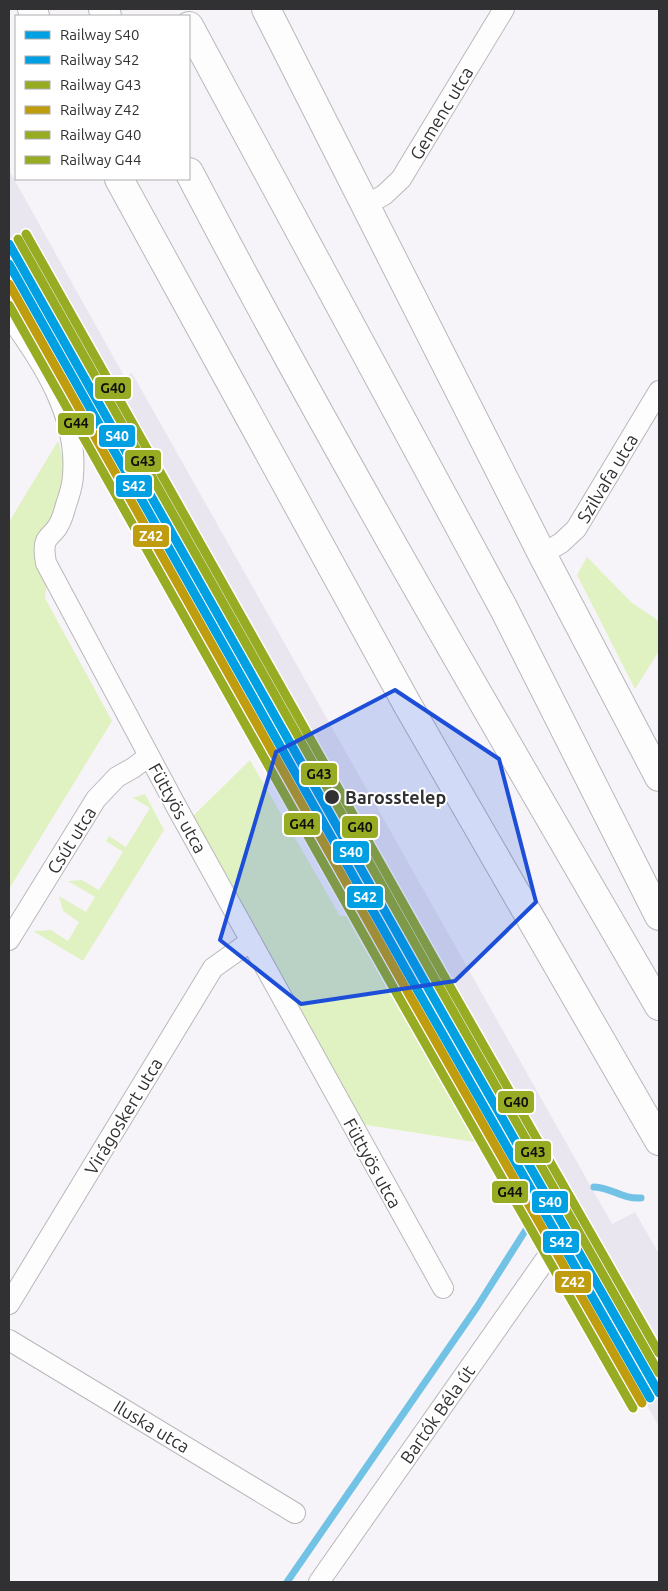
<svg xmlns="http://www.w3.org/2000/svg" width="668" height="1591" font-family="Ubuntu,sans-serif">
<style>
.built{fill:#eae6ef}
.green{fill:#e1f2c2}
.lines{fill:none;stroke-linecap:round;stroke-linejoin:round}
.stream{stroke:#72c2e5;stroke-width:7}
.street-casing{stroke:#b8b7ba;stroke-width:22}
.secondary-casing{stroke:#b8b7ba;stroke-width:30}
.highway-casing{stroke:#b8b7ba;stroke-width:30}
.street{stroke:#fefdfe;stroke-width:20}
.secondary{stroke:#fefdfe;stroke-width:28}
.highway{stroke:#fefdfe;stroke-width:28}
.rail-1-casing{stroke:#fff;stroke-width:12}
.rail-2-casing{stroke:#fff;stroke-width:12}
.rail-3-casing{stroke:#fff;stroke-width:12}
.rail-4-casing{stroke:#fff;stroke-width:12}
.rail-5-casing{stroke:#fff;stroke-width:12}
.rail-6-casing{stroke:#fff;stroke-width:12}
.rail-1{stroke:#00a0e3;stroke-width:9}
.rail-2{stroke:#00a0e3;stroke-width:9}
.rail-3{stroke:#97ac23;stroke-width:9}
.rail-4{stroke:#c09d0f;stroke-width:9}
.rail-5{stroke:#97ac23;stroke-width:9}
.rail-6{stroke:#97ac23;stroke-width:9}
.marked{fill:#1d4ed8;fill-opacity:0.2;stroke:#1d4ed8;stroke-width:4;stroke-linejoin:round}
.stop-dot{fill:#313033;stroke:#fff;stroke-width:2}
.labels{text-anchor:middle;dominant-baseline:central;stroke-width:4;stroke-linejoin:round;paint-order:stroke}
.street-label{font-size:18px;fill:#313033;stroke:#fff}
.stop-label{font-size:18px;font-weight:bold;fill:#313033;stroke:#fff;text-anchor:start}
.line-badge{stroke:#fff;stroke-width:2}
.badge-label{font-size:14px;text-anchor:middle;font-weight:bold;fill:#fff}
.pale-badge-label{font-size:14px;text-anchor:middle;font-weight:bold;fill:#111}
</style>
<rect width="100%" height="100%" fill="#f6f4f8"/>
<polygon class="built" points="9,170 124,376 132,373 612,1224 635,1212 659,1254 659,1427 558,1243 531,1209 487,1144 356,916 79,405 32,324 30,313 9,276"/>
<g class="green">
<polygon points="58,441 66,469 57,517 45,598 112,721 9,889 9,522"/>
<polygon points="587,557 632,603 659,621 659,651 635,689 577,575"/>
<polygon points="250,760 340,916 356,916 487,1144 360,1124 192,817"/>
<polygon points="145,794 164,830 83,961 33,931 51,930 68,941 79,922 63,911 59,896 86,912 95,897 68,881 82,880 99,890 123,852 106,841 109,836 126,847 150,808 133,798"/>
</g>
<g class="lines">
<g class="stream">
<path d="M594,1187C613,1188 621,1199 641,1198"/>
<polyline points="287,1582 477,1307 527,1228 535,1221"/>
</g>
<defs>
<g id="street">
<polyline points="366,205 384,195 401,179 504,9"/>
<path d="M9,316C42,361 78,416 73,475C73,485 69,496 66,505C64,512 62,520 58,526C55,532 49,535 46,541C43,548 45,557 46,563L176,806L443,1288"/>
<polyline points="542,554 561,543 576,529 659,391"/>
<polyline points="9,940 96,799 117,777 133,768 149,756"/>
<polyline points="9,1304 213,968 251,941"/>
<polyline points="9,1340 295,1513"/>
<polyline points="319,1582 555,1246"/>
</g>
<polyline id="secondary" points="266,9 542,554 659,777"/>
<g id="highway">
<polyline points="32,9 35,16"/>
<polyline points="103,9 107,16"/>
<polyline points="189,26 504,609 659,916"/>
<path d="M189,172C337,455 499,730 659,1006"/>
<polyline points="119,179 407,704 659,1141"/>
</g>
</defs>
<use href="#street" class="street-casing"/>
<use href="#secondary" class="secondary-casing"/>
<use href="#highway" class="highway-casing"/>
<use href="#street" class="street"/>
<use href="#secondary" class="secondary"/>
<use href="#highway" class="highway"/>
<defs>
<polyline id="rail-1" points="9,244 427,986 659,1393"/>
<polyline id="rail-2" points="9,264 418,991 650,1398"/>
<polyline id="rail-3" points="18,239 436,981 659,1373"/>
<polyline id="rail-4" points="9,284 410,996 642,1403"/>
<polyline id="rail-5" points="26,234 444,976 659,1353"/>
<polyline id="rail-6" points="9,305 401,1001 633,1408"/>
</defs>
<use href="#rail-1" class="rail-1-casing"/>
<use href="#rail-2" class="rail-2-casing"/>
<use href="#rail-3" class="rail-3-casing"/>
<use href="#rail-4" class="rail-4-casing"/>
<use href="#rail-5" class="rail-5-casing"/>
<use href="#rail-6" class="rail-6-casing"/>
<use href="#rail-1" class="rail-1"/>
<use href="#rail-2" class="rail-2"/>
<use href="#rail-3" class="rail-3"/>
<use href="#rail-4" class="rail-4"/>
<use href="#rail-5" class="rail-5"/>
<use href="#rail-6" class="rail-6"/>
</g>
<path class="marked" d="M395,690L499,759L536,902L455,981L301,1004L220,940L276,752Z"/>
<circle class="stop-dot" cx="332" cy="797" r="8"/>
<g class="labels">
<g class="street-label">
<text transform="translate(441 113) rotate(-59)">Gemenc utca</text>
<text transform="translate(607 478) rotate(-59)">Szilvafa utca</text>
<text transform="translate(178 808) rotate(61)">Füttyös utca</text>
<text transform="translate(71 840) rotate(-58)">Csút utca</text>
<text transform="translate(123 1116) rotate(-59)">Virágoskert utca</text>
<text transform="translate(373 1163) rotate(61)">Füttyös utca</text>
<text transform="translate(437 1414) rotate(-55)">Bartók Béla út</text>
<text transform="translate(152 1426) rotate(31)">Iluska utca</text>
</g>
<g class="stop-label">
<text x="345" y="797">Barosstelep</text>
</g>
</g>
<g class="line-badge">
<rect x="94" y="376" width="38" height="24" rx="5" fill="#97ac23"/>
<rect x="57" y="412" width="38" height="24" rx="5" fill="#97ac23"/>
<rect x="98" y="424" width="38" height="24" rx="5" fill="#00a0e3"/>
<rect x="124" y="449" width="38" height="24" rx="5" fill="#97ac23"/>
<rect x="115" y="474" width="38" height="24" rx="5" fill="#00a0e3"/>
<rect x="132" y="524" width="38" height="24" rx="5" fill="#c09d0f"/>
<rect x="300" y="762" width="38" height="24" rx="5" fill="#97ac23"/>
<rect x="283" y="812" width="38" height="24" rx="5" fill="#97ac23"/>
<rect x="341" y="815" width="38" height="24" rx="5" fill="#97ac23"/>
<rect x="332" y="840" width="38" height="24" rx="5" fill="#00a0e3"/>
<rect x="346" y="885" width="38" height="24" rx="5" fill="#00a0e3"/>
<rect x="497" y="1090" width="38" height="24" rx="5" fill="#97ac23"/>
<rect x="514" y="1140" width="38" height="24" rx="5" fill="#97ac23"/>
<rect x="491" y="1180" width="38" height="24" rx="5" fill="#97ac23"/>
<rect x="531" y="1190" width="38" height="24" rx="5" fill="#00a0e3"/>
<rect x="542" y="1230" width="38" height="24" rx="5" fill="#00a0e3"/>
<rect x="554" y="1270" width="38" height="24" rx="5" fill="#c09d0f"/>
</g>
<g class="badge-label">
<text x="117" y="441">S40</text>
<text x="134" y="491">S42</text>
<text x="151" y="541">Z42</text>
<text x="351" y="857">S40</text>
<text x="365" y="902">S42</text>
<text x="550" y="1207">S40</text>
<text x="561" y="1247">S42</text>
<text x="573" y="1287">Z42</text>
</g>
<g class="pale-badge-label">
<text x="113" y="393">G40</text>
<text x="76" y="428">G44</text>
<text x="143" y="466">G43</text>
<text x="319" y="779">G43</text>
<text x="302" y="829">G44</text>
<text x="360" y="832">G40</text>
<text x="516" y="1107">G40</text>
<text x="533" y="1157">G43</text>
<text x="510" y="1197">G44</text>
</g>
<rect width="668" height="1591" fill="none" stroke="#313033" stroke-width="20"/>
<rect x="15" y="15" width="175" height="165" fill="#ffffff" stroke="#adacad"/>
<rect x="25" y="31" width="25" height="8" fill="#00a0e3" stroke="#adacad"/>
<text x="60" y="40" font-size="15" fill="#313033">Railway S40</text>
<rect x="25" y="56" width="25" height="8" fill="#00a0e3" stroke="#adacad"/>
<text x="60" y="65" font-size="15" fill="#313033">Railway S42</text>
<rect x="25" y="81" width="25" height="8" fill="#97ac23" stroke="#adacad"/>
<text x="60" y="90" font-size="15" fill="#313033">Railway G43</text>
<rect x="25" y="106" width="25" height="8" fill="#c09d0f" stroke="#adacad"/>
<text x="60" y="115" font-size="15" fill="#313033">Railway Z42</text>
<rect x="25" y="131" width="25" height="8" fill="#97ac23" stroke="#adacad"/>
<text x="60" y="140" font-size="15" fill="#313033">Railway G40</text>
<rect x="25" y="156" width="25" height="8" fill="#97ac23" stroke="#adacad"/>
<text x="60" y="165" font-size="15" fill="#313033">Railway G44</text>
</svg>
